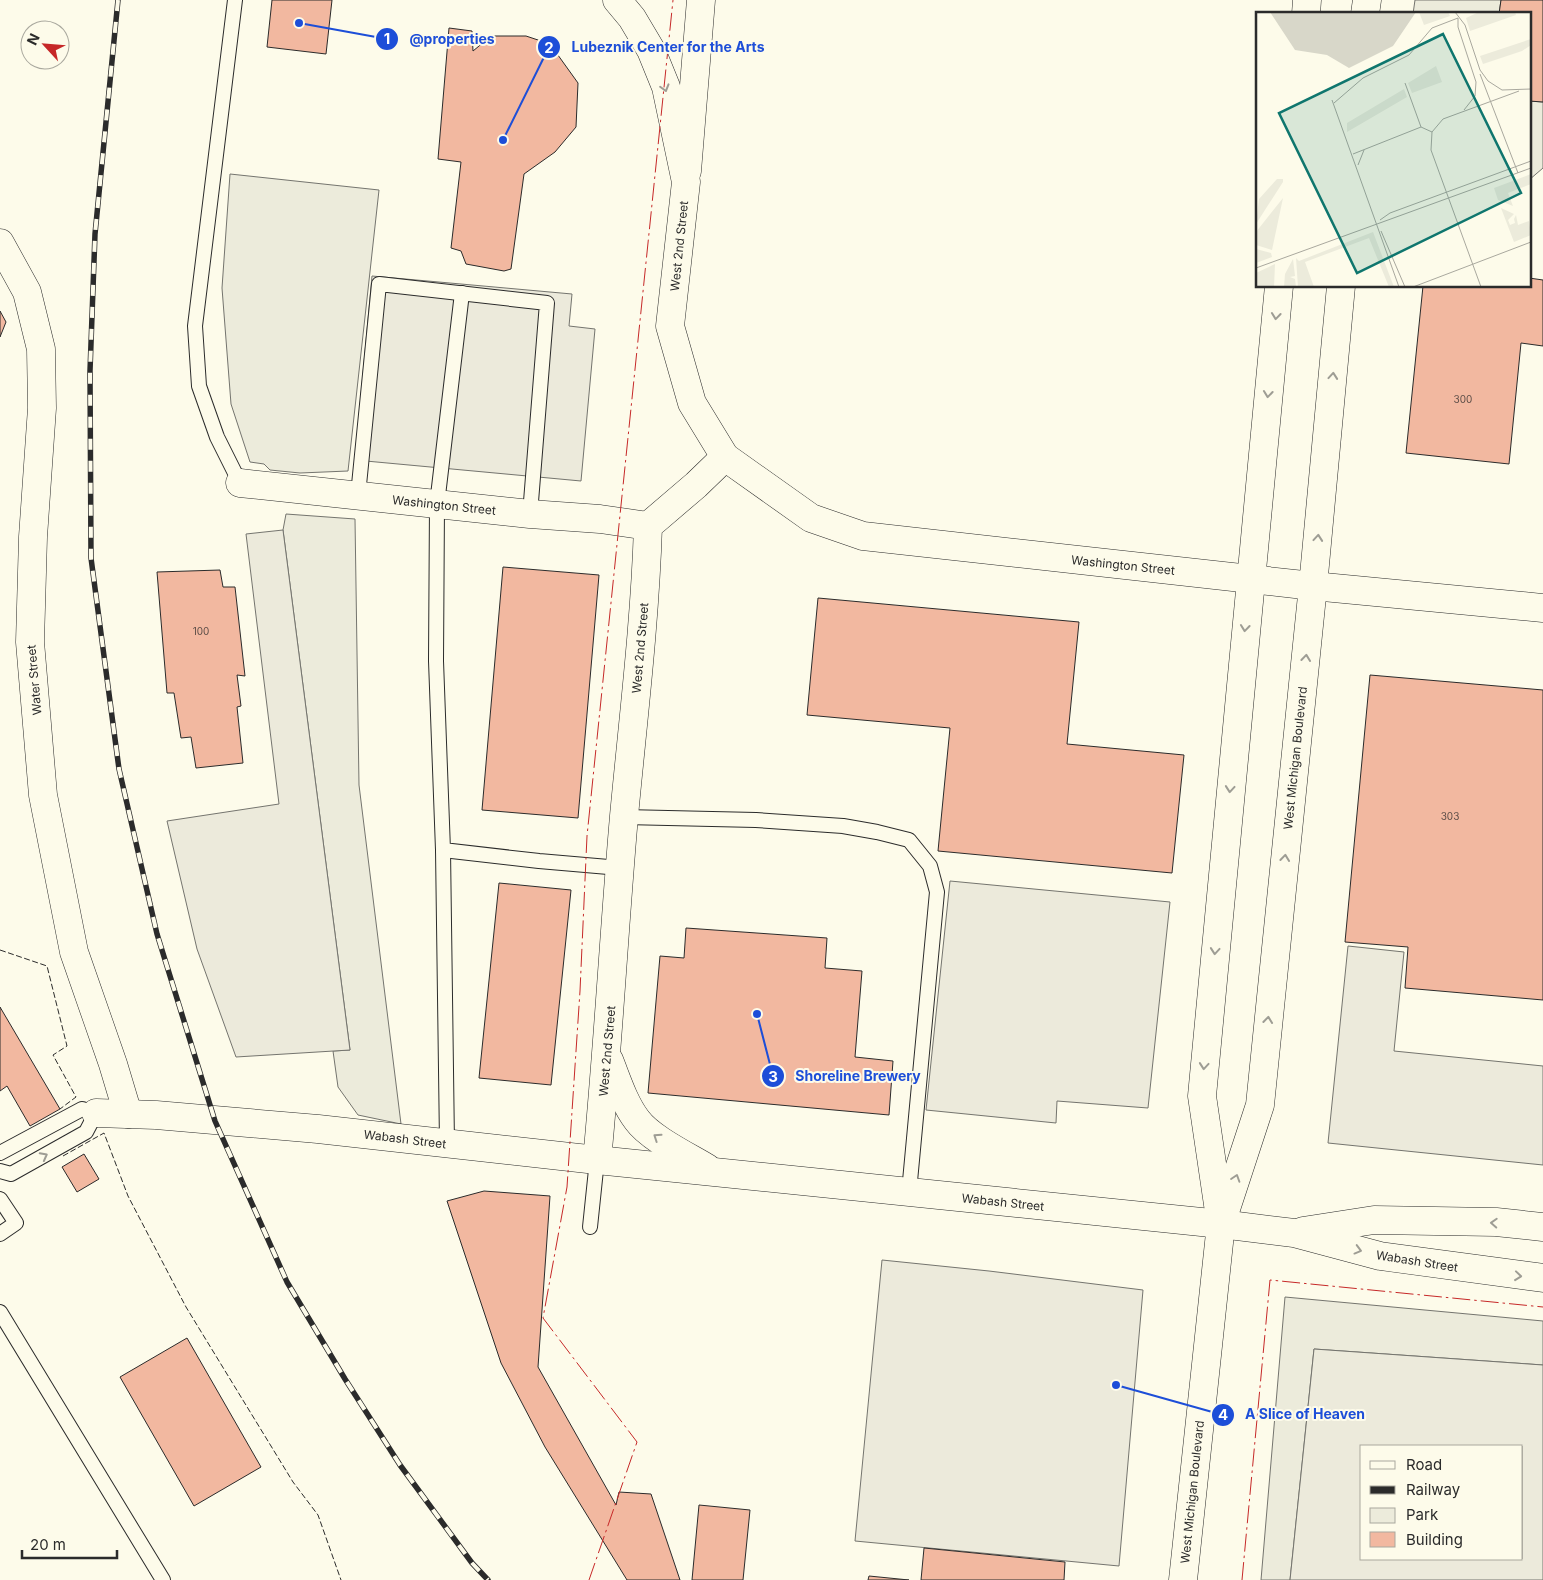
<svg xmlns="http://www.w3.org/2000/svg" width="1543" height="1580" font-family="Inter,sans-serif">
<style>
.green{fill:#ecebdb;stroke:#74746e}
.parking{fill:#eceadb;stroke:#74746e;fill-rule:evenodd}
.building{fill:#f2b8a0;stroke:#2b2b2b}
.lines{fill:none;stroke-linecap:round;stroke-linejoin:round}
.service-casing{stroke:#2b2b2b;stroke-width:16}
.minor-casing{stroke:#2b2b2b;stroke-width:29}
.tertiary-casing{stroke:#2b2b2b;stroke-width:29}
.primary-casing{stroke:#2b2b2b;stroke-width:29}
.service{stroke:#fdfbea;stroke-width:14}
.minor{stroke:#fdfbea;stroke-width:28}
.tertiary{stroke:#fdfbea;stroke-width:28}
.primary{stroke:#fdfbea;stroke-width:28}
.rail-casing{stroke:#2b2b2b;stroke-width:5.5}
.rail{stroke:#fdfbea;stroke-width:4;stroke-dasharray:11;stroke-linecap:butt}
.fence{stroke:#2b2b2b;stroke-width:1;stroke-dasharray:6 2.5;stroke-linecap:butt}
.power{stroke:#c62828;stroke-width:1;stroke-dasharray:18 4 2.5 4;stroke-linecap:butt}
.oneway{stroke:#9e9d94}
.labels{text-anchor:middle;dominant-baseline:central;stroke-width:4;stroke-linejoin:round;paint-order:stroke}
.number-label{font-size:10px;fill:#5d4e48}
.street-label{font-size:12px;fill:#2b2b2b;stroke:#fdfbea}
.inset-road{fill:none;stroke:#a9a89e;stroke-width:1}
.view{fill:#0f766e;fill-opacity:0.15;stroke:#0f766e;stroke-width:2.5}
.inset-edge{fill:none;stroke:#2b2b2b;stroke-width:2.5}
.leader{fill:none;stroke:#1d4ed8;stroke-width:2}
.callout-dot{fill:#1d4ed8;stroke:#fdfbea;stroke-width:2}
.mark-label{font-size:15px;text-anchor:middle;font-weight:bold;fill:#fff}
.callout-label{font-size:14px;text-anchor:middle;font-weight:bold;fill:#1d4ed8;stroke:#fdfbea;stroke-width:4;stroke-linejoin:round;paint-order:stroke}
</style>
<rect width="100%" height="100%" fill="#fdfbea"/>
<g class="green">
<polygon points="1415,0 1501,0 1499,14 1413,14"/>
<polygon points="1529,101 1543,102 1543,168 1529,180"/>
<polygon points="230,174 379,190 348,471 300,473 270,470 264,464 250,462 231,404 222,288"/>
<polygon points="286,514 355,519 359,785 401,1124 358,1115 338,1087 333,1051 350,1050 283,530"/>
<polygon points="1285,1297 1543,1321 1543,1365 1314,1349 1290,1580 1261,1580"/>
</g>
<g class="parking">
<polygon points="372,276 572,294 569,326 595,329 581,481 355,460"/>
<polygon points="283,530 350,1050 236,1057 197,949 167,821 279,804 246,534"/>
<polygon points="950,881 1170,902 1148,1108 1057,1101 1056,1123 926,1110"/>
<polygon points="1348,946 1404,952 1394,1051 1543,1066 1543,1165 1328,1143"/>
<polygon points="882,1260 989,1271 1143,1290 1119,1566 855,1541"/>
<path d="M1314,1349L1543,1365V1580H1290ZM1362,1446H1522V1559H1362Z"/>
</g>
<g class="building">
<polygon points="272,0 332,0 326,54 267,47"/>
<polygon points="1501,0 1543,0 1543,102 1529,101 1529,14 1499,14"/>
<polygon points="449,28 472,31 473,51 491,36 526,36 550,44 578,83 576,127 555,152 524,174 511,269 504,271 466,264 461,251 451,248 461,162 438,159"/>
<polygon points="1529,278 1543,280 1543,346 1521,343 1509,464 1406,453 1423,286 1529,286"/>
<polygon points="0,311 6,322 0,337"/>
<polygon points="503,567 599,575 578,818 482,810"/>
<polygon points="220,570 223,587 235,587 245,676 237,675 241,706 237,707 243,763 196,768 191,737 181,738 174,693 167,693 157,572"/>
<polygon points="818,598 1079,622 1067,744 1184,755 1172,873 938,851 950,728 807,715"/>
<polygon points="1370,675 1543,690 1543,1000 1405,988 1408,947 1345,942"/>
<polygon points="499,883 571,890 551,1085 479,1078"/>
<polygon points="686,928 827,938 825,968 862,971 855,1057 893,1061 889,1115 648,1093 660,956 684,958"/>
<polygon points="0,1007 60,1109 30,1126 7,1086 0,1091"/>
<polygon points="84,1154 99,1179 77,1192 62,1167"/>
<polygon points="484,1191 550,1196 538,1367 616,1505 619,1492 651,1494 680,1580 627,1580 545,1447 501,1363 447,1201"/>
<polygon points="187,1338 261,1467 194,1506 120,1377"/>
<polygon points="699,1505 750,1510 743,1580 692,1580"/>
<polygon points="924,1548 1065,1562 1064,1580 921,1580"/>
<polygon points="869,1576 909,1580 868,1580"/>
</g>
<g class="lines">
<defs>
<g id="service">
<polyline points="235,0 195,326 199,386 217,437 240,483"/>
<polyline points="462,293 437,504 436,661 443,850 539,861 620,868"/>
<polyline points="358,495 379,284 547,303 530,514"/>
<polyline points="624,817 756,820 843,826 877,832 909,840 930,866 937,892 909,1192"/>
<polyline points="443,850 447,1143"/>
<polyline points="0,1153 82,1109 96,1113 86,1132 11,1174 0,1171"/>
<polyline points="0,1199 16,1223 0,1234"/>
<polyline points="590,1227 597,1160"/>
<polyline points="0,1312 163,1580"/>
</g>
<g id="minor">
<polyline points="687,171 701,0"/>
<polyline points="0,243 27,292 41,349 42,408 33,537 30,642 43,795 74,952 113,1064 128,1114"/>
<polyline points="240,483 530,514 600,519 648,526"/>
<path d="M609,1060C617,1080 624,1103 637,1120C650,1138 687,1156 707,1168"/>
<polyline points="96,1113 156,1115 318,1129 597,1160 1221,1224"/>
<path d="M597,1160C608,1046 614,931 624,816C633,720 645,623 648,526L696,485L725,457"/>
</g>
<g id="tertiary">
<polyline points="617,0 632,18 651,50 666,87 686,182 670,326 692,403 725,457 811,518 863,536 1313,586 1543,608"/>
<polyline points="1221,1224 1294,1233 1380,1256 1543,1278"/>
<polyline points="1303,1231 1374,1220 1496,1222 1543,1227"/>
</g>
<g id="primary">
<polyline points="1306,14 1307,0"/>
<polyline points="1365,14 1367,0"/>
<polyline points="1220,1218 1202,1096 1279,286"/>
<polyline points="1183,1580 1221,1224 1260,1105 1313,586 1341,286"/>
</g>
</defs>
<use href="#service" class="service-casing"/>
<use href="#minor" class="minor-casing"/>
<use href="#tertiary" class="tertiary-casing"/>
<use href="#primary" class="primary-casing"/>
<use href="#service" class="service"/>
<use href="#minor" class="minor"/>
<use href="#tertiary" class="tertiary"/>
<use href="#primary" class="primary"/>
<defs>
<polyline id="rail" points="118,0 95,234 90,371 91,558 119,769 157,934 215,1121 287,1282 345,1379 400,1465 472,1563 488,1580"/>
</defs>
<use href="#rail" class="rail-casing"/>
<use href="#rail" class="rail"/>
<g class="fence">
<polyline points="0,950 47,966 67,1046 53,1055 76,1097 60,1109"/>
<polyline points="63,1156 104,1133 128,1196 186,1307 293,1482 318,1515 341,1580"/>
</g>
<g class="power">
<polyline points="589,1580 637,1442 543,1318 567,1187 580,991 587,836 673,0"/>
<polyline points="1242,1580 1270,1280 1543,1307"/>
</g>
</g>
<defs><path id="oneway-chevron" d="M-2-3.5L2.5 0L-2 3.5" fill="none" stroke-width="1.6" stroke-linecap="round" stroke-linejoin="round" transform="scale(1.25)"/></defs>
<g class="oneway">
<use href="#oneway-chevron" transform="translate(665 88) rotate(74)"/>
<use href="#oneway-chevron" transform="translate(1276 316) rotate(96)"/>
<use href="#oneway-chevron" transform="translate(1333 376) rotate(-85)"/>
<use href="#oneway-chevron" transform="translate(1268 394) rotate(96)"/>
<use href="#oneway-chevron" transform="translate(1318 538) rotate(-85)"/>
<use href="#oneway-chevron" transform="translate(1245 628) rotate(96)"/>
<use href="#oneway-chevron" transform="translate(1306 658) rotate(-84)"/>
<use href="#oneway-chevron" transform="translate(1230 789) rotate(95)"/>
<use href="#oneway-chevron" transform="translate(1285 858) rotate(-84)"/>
<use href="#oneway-chevron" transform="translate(1215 951) rotate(95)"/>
<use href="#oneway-chevron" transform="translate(1268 1020) rotate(-84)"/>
<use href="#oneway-chevron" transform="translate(1204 1066) rotate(95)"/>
<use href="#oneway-chevron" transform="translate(657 1137) rotate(-146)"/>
<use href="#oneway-chevron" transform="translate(44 1156) rotate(-28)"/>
<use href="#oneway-chevron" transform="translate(1236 1178) rotate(-72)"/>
<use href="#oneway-chevron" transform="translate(1494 1223) rotate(-177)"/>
<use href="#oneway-chevron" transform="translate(1358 1250) rotate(15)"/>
<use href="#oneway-chevron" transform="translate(1518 1276) rotate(6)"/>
</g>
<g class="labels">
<g class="number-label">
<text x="1463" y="399">300</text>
<text x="201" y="631">100</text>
<text x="1450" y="816">303</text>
</g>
<g class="street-label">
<text transform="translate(679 246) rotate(-84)">West 2nd Street</text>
<text transform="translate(444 505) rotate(6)">Washington Street</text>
<text transform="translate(1123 565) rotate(6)">Washington Street</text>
<text transform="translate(640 648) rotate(-85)">West 2nd Street</text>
<text transform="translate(34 680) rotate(-95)">Water Street</text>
<text transform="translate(1295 758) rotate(-84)">West Michigan Boulevard</text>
<text transform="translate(607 1051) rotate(-85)">West 2nd Street</text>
<text transform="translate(405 1139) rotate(7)">Wabash Street</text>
<text transform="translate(1003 1202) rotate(6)">Wabash Street</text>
<text transform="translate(1417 1261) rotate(9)">Wabash Street</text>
<text transform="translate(1192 1492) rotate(-84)">West Michigan Boulevard</text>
</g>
</g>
<g transform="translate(1256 12)">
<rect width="275" height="275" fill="#fdfbea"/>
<path d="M163,0H192L194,4L168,13ZM223,0H259L260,3L214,19L210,6ZM275,27V33L266,39L227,52L224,44ZM180,54L186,70L156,81L152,71ZM148,77L151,85L91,120V111ZM275,162V172L252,181L257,194L242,188L238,176ZM21,167H27V170L0,212L3,187ZM27,186L16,238L0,233V220ZM245,196L258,202L252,208L254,213L259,211L258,207L260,203L262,213L273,209L275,223L258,230ZM117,220L138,275H133L113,226L49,250L58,275H42L40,246L43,249ZM0,237L15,241L16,245L0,251ZM37,247L39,264L34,265L39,267L40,275H28L29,262ZM19,252L18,275H0V261Z" fill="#ecebdb"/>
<path d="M14,0H160L137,34L93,56L71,43L39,38Z" fill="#d8d7c9"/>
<path class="inset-road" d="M199,0L209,13L224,58L232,69L246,78L275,77M202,6V15L220,70L219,84L208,98M224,62L262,161M149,71L165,115M76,88L143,275M78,91L107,66L153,43L176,16L202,6M97,142L165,115L176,120M102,153L108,138M124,208L134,201L275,149M125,219L149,275M0,256L275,156M157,275L275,230M225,275L175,138L176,120L187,107L263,79"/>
<path class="view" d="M187,22L265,181L101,261L23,101Z"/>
<rect width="275" height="275" class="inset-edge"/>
</g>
<path class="leader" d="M299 23L387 39M503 140L549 47M757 1014L773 1076M1116 1385L1223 1415"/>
<g class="callout-dot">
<circle cx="299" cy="23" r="5"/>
<circle cx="503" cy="140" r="5"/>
<circle cx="757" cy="1014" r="5"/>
<circle cx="1116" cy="1385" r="5"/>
<circle cx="387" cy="39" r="12"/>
<circle cx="549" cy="47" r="12"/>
<circle cx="773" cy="1076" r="12"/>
<circle cx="1223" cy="1415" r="12"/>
</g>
<g class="mark-label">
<text x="387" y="44">1</text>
<text x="549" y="53">2</text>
<text x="773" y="1082">3</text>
<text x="1223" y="1420">4</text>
</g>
<g class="callout-label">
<text x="452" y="44">@properties</text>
<text x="668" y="52">Lubeznik Center for the Arts</text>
<text x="858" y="1081">Shoreline Brewery</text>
<text x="1305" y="1419">A Slice of Heaven</text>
</g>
<rect x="1360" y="1445" width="162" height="115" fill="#fdfbea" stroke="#a9a89e"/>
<rect x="1370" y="1461" width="25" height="8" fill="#fdfbea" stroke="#a9a89e"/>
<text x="1406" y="1470" font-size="15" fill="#2b2b2b">Road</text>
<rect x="1370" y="1486" width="25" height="8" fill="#2b2b2b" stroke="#a9a89e"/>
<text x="1406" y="1495" font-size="15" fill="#2b2b2b">Railway</text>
<rect x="1370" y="1508" width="25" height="15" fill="#ecebdb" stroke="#a9a89e"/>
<text x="1406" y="1520" font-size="15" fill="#2b2b2b">Park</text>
<rect x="1370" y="1532" width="25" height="15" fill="#f2b8a0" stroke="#a9a89e"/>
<text x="1406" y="1545" font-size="15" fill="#2b2b2b">Building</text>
<g transform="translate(45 45) rotate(296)"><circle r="24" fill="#fdfbea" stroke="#a9a89e"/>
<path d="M0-4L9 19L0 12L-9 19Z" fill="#c62828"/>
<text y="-8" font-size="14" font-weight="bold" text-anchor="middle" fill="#2b2b2b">N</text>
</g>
<path d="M22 1550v8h95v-8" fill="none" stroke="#2b2b2b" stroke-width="2.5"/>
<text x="30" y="1550" font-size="15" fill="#2b2b2b" stroke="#fdfbea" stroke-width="4" paint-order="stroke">20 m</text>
</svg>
